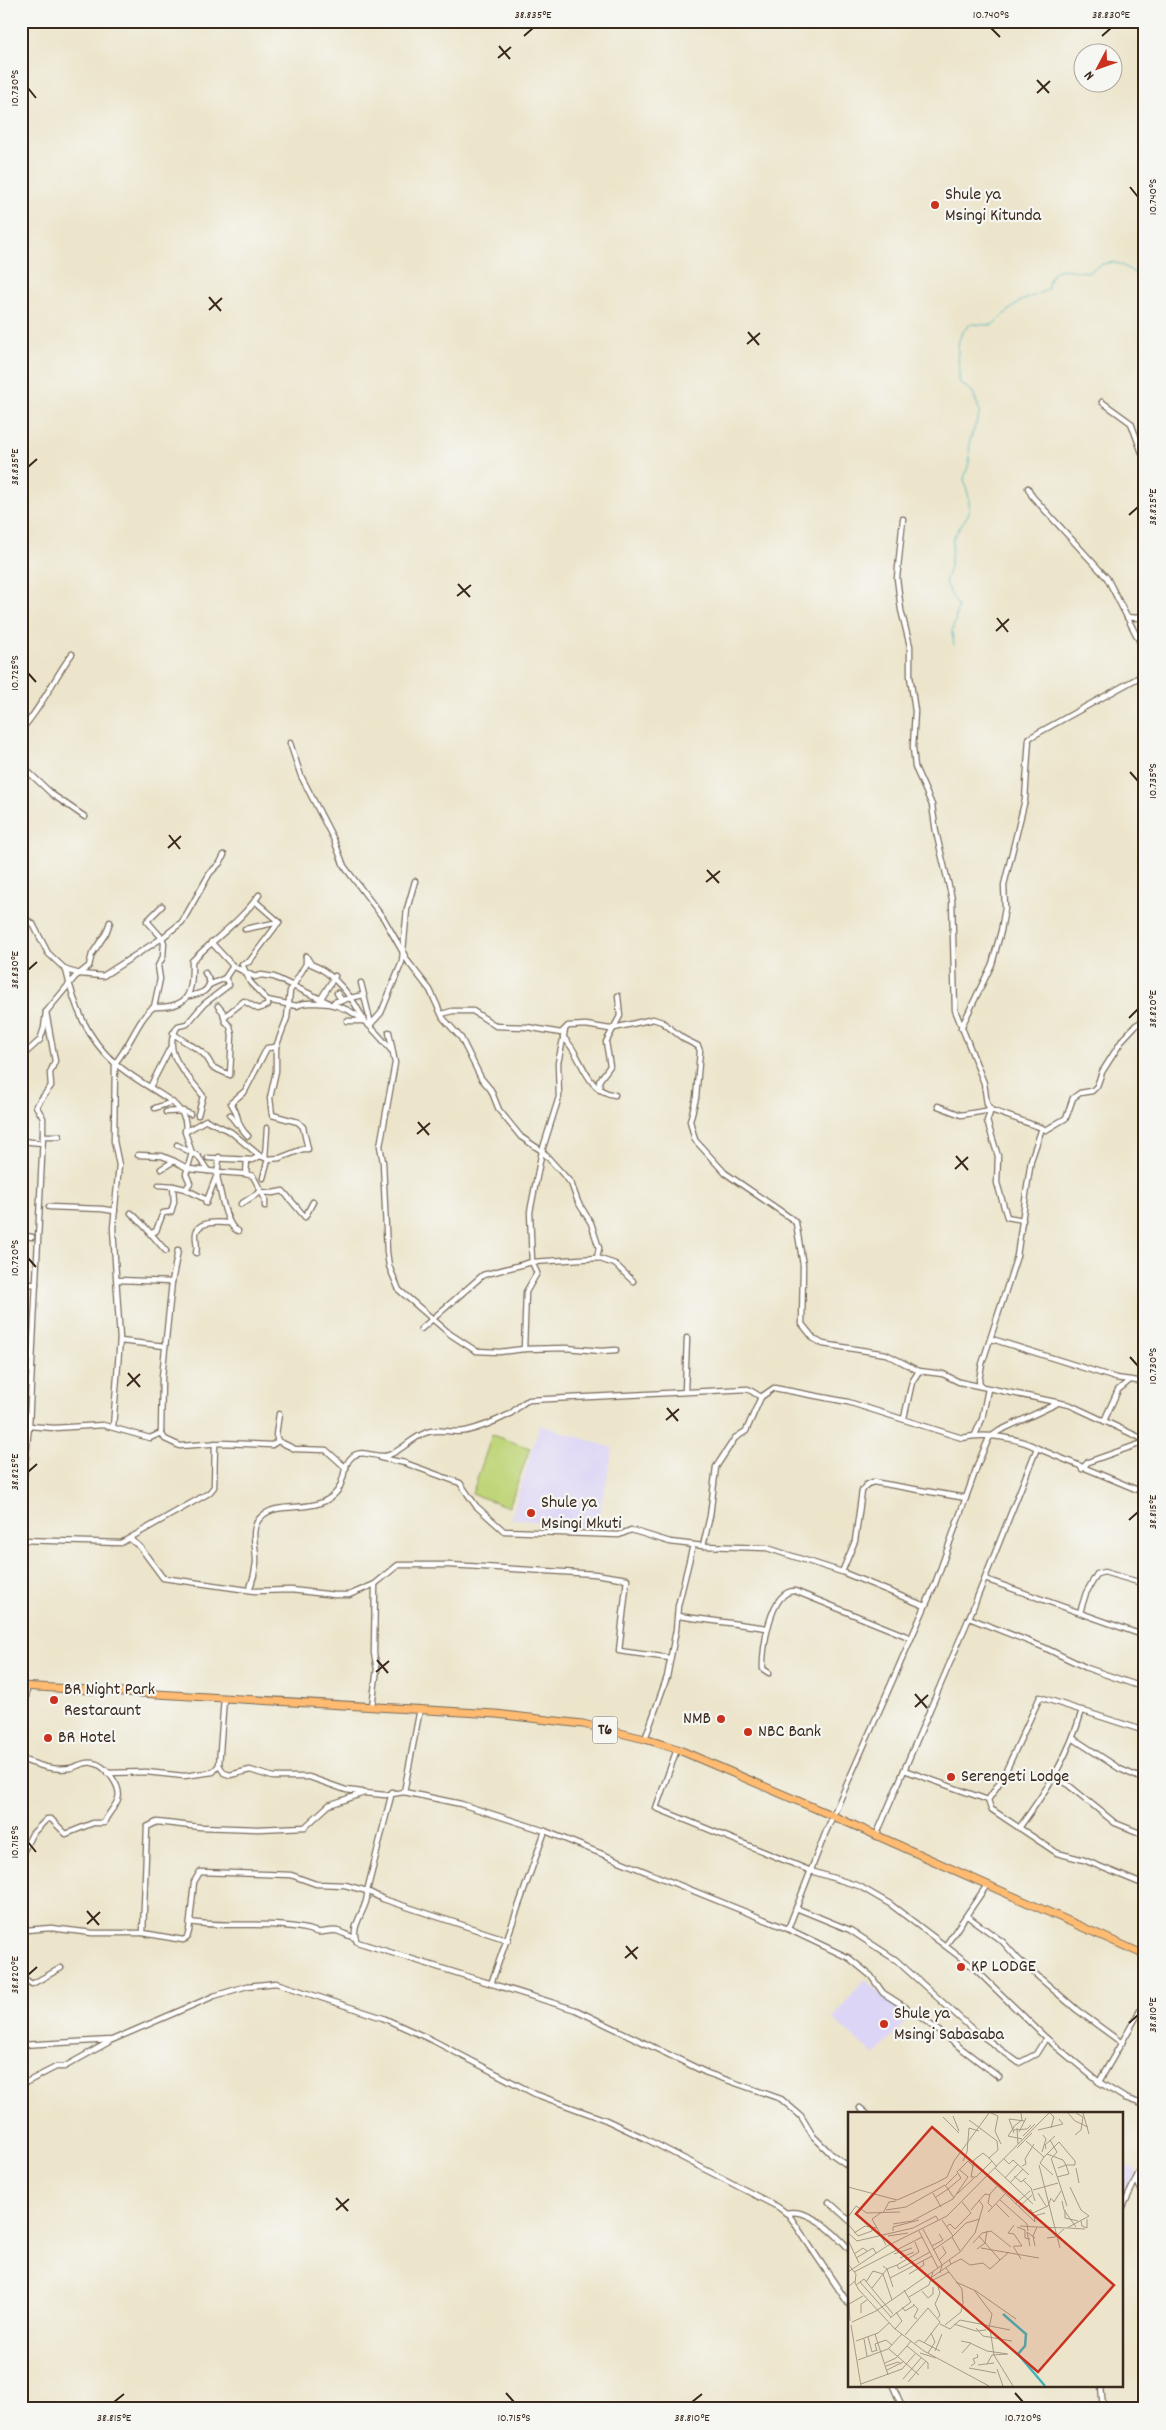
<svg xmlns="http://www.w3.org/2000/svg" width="1166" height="2430" font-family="Dekko,sans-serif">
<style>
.built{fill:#ddd5f6}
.garden{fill:#bfd579;stroke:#7d804c}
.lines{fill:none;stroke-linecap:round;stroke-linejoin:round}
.stream{stroke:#44b4bb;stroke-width:1}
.minor-casing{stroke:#796b5b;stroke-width:7}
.trunk-casing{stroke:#796b5b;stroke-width:9}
.minor{stroke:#fff;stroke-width:4.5}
.trunk{stroke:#febb71;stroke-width:7}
.ticks{fill:none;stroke:#3b2a1e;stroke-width:2}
.poi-dot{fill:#c8321e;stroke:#f6f6f2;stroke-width:2}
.labels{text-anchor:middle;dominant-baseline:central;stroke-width:4.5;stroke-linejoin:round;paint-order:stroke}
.shield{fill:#f6f6f2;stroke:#73675e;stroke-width:1}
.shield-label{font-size:16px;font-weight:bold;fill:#3b2a1e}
.poi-label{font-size:18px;fill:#3b2a1e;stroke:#f6f6f2;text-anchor:start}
.inset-river{fill:none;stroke:#44b4bb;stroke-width:2.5}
.inset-road{fill:none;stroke:#a59a86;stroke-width:1}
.view{fill:#c8321e;fill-opacity:0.15;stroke:#c8321e;stroke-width:2.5}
.inset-edge{fill:none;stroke:#3b2a1e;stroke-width:2.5}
.neatline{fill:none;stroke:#3b2a1e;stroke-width:2}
.ticks-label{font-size:12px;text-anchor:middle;fill:#3b2a1e}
</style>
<rect width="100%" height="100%" fill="#f6f6f2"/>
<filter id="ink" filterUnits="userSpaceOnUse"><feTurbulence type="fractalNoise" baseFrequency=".02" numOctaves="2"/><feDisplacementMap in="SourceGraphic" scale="10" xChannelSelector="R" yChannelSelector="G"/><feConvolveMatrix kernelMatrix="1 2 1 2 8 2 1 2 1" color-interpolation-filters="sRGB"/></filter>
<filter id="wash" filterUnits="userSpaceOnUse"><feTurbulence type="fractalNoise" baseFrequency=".0096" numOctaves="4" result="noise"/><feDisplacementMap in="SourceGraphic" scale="20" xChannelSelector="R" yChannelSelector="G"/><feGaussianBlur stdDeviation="1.12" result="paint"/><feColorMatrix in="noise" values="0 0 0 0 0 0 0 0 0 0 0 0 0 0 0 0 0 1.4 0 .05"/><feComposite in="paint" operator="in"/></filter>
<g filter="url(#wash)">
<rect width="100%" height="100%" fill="#ece5cb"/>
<g class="built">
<polygon points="540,1425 613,1448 596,1530 511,1518"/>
<polygon points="864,1979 909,2017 875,2056 833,2019"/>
<polygon points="1122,2163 1137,2170 1122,2202"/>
</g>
<polygon class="garden" points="492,1435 530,1448 509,1507 472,1494"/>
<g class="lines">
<path class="stream" d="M954,645L952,633L958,607L945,583L950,567L953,538L969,513V498L964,479L969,463L970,440L980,412L973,392L961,384L959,379C960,356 951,339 971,324L992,325L1019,302L1047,290C1051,259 1069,272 1089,272C1115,253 1123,266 1145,281"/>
</g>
</g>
<g filter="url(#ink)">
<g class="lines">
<defs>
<g id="minor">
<polyline points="1102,402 1131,423 1145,461"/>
<polyline points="1028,488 1032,496 1107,578 1145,652"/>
<polyline points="903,519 897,578 901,610 910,646 910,676 915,711 913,747 915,767 932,805 936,832 952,899 955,1010 984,1083 987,1104 991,1110 987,1121 998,1156 997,1183 1007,1217 1023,1220"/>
<polyline points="1127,617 1137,618 1145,612"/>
<path d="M21,730C43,706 53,679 72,654"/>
<polyline points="290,743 301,776 334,840 344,866 384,919 409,963 430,990 443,1018 461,1038 481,1078 491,1090 499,1110 521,1137 542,1151 571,1183 578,1202 591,1223 599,1248 597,1258"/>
<polyline points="21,765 53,795 85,817"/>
<polyline points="255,901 279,922"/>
<path d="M162,906L147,921L162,938L164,943L163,957L158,966L160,979L154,1007C191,1008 192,993 192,961C214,939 242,920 259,895"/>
<polyline points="21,916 33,924 48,953 66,970 80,974 103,976 162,938 182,922 210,873 220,863 224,855"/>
<path d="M245,929L279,922L249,962L242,964L250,982L267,1000L297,1006C303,1002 308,1003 315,1003C350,1002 370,1024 391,1050"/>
<path d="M306,956L311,964C333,972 355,1000 364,1021H347"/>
<polyline points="233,966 255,977 261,975 274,977 327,1002"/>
<path d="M66,970C74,1005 87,1039 115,1063C132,1078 154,1089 172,1102"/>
<polyline points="361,983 371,1024"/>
<polyline points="209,985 225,978"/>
<polyline points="337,993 342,1001"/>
<path d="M189,996C199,994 207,993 210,982L205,973"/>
<polyline points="320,1000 335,976"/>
<polyline points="334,1002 363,995"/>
<polyline points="442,1014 452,1011 473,1011 496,1026 527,1027 561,1033 568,1026 586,1025 610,1029 653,1019 662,1022 684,1039 698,1046 700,1051 696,1098 690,1121 695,1140 725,1173 792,1219 796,1223 803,1265 802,1324 814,1339 823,1344 886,1354 919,1371 912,1382 904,1418"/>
<polyline points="224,1017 244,1001 258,1009 268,1005 267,1000"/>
<polyline points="371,1024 381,1013 402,962 407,909 415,881"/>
<polyline points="961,1028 992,964 1001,931 1005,908 1004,885 1025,800 1029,738 1145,674"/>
<polyline points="389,1032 395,1063 380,1146 383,1162 387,1252 389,1266 399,1290 450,1334 476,1351 499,1352 524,1349 566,1348 601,1351 616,1350"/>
<path d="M173,1033C187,1046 204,1047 212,1067L230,1075L232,1035L230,1026L225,1021L223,1012L218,1006"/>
<path d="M563,1037C584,1056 583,1090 615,1095"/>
<polyline points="21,1057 40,1040 44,1028 46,1012 75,977 89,966 92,954 106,933 110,922"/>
<polyline points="150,1087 170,1048"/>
<polyline points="600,1090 599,1081 610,1066 606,1042 620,1016 618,996"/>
<polyline points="938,1106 961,1115 991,1110 1042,1128"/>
<path d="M155,1108L172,1102C181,1110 188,1119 185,1131"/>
<polyline points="166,1112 183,1111 190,1114"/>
<path d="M198,1115L203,1096C188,1074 159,1053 178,1026L187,1024L204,1004L229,985L225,978L233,966L211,942"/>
<polyline points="230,1115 237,1124"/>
<polyline points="43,1136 59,1136"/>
<path d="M248,1136C234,1122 241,1117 231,1103L245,1091L267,1048L276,1047"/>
<polyline points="21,1141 42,1143"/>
<polyline points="177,1145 198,1156 208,1171"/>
<polyline points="138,1155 162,1156 174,1161"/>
<path d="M219,1157C219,1164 216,1174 218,1181C221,1194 226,1227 238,1231"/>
<polyline points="208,1158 252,1160 260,1156 268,1159 280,1158 303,1149 308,1149 303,1127 298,1122 272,1115 270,1098 276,1071 276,1047 287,1018 290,991 306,964 306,956"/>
<polyline points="265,1158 267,1128"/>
<polyline points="161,1169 174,1161 189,1169 218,1172 206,1203"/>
<polyline points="218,1172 246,1174 247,1160"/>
<polyline points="246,1174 253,1176 265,1199 265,1206"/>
<polyline points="263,1178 268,1159"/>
<polyline points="173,1186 185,1189 205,1199 206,1203"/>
<polyline points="186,1189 190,1183 186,1174 192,1153 185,1132 206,1120 231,1132 260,1156"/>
<polyline points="241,1204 260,1192 273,1193 283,1191 305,1217 313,1202"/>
<polyline points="49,1207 102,1209 115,1211"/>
<path d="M131,1213C145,1225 154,1238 166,1251"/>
<polyline points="150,1234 156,1231 163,1213 171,1212 174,1202 173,1186 159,1185"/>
<polyline points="21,1235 32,1237"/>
<polyline points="178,1250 172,1282 162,1377 161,1433 165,1439 180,1446 222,1443 272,1445 278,1441"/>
<path d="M196,1253C198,1247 195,1239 196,1233C198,1221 218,1222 228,1223"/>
<polyline points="118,1280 172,1282"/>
<polyline points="21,1285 36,1284"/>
<polyline points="421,1329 483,1275 532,1262 597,1258 615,1264 633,1281"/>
<polyline points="992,1339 1116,1378 1145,1382"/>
<polyline points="120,1341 165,1346"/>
<polyline points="524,1349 526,1292 537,1273 532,1262 530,1212 542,1151 559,1097 558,1063 565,1030"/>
<polyline points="919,1371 943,1374 959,1382 1070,1405 1145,1440"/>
<polyline points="980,1386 979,1380 982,1364 1017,1256 1031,1160 1042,1128 1046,1130 1066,1118 1073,1098 1080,1093 1092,1091 1097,1086 1102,1072 1123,1039 1136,1025 1145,1020"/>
<polyline points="685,1391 687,1338"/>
<polyline points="279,1414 276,1435 278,1441 295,1449 326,1450 346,1468"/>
<polyline points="1104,1421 1118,1390 1129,1381"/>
<polyline points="29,1426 54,1428 103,1425 150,1438 161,1433"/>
<path d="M113,1427L120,1339L113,1228L119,1165L114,1141L115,1063C129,1048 140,1015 154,1007"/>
<polyline points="975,1435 982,1419 988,1389"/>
<polyline points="381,1458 405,1463 460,1483 476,1506 504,1531 619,1535 631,1530 670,1542 703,1546 710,1516 716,1467 735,1438 746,1431 761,1397"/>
<polyline points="1082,1469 1088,1462 1145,1442"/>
<polyline points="21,1505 29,1426 43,1136 43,1118 36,1106 51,1086 50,1073 55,1061 46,1012"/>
<polyline points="130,1539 140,1547 163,1578 255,1591 291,1590 335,1595 349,1595 375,1584"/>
<polyline points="21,1540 121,1543 209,1493 214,1487 215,1443"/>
<polyline points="703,1546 767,1548 842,1572 925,1606"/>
<polyline points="842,1572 855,1541 862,1491 866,1485 873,1482 966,1498"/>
<polyline points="985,1579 1145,1636"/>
<path d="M250,1588C253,1580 255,1572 256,1563C257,1547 248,1528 262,1516C276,1503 303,1510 320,1503C351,1492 338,1467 353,1456C364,1448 377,1460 389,1455C402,1450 412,1438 425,1433C438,1427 452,1434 466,1431C479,1428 496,1421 508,1415C516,1411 519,1404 529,1400L748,1389L761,1397L774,1388L848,1402L962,1438C984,1433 1017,1437 1037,1448"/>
<polyline points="1080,1612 1086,1593 1097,1574 1104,1572 1145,1584"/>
<polyline points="678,1616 767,1628"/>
<polyline points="969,1618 1043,1647 1087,1668 1145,1688"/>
<path d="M769,1673L763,1669C762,1650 770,1590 795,1591L911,1638"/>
<polyline points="372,1706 377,1669 374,1653 375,1584 398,1565 450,1565 595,1574 627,1579 619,1651 670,1658"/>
<polyline points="645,1739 667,1677 676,1630 678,1606 693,1545"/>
<polyline points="1074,1739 1120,1769 1145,1780"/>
<polyline points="677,1749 656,1808 811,1871 859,1886 890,1904 973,1967 1046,2038 1099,2082 1125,2098 1145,2105"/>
<polyline points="21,1753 27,1686"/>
<path d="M21,1759C38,1765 52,1771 71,1768C78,1766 86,1761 93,1763C106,1765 122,1787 118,1799C115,1808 107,1814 104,1823H93L66,1834L51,1819H47L32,1834L21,1856"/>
<polyline points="219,1765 224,1773 230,1775 250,1770 273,1777 309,1777 346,1790 362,1792"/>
<polyline points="904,1770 988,1800 991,1809 1057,1853 1084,1860 1145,1885"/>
<polyline points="107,1773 146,1772 184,1776 213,1772 219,1765 224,1698"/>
<polyline points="1056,1775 1115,1823 1145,1835"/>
<polyline points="392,1792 367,1891 383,1899 508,1940"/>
<polyline points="404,1792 420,1709"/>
<polyline points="988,1800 1003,1777 1040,1697 1145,1731"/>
<path d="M1019,1828C1047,1790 1069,1756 1082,1710"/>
<polyline points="876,1836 969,1618 1037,1448 1145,1493"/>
<polyline points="796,1908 850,1930 896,1960 970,2027 1019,2063 1036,2054 1046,2038"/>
<polyline points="967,1916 1003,1942 1019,1960 1077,2010 1122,2043"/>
<path d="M190,1922C232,1929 276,1919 317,1932C323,1933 330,1930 337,1931C343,1933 349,1936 355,1938"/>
<path d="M21,1927L26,1930L51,1928L92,1933H143L183,1940L187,1938L189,1931L194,1882L200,1872L291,1875L316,1884L345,1885L367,1891C370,1907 348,1926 357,1942L576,2010L707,2073L781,2099L801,2116L813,2136L830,2153L850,2167"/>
<polyline points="788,1929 825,1834 935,1584 979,1461 989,1438 999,1431 1056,1404"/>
<polyline points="143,1933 147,1827 157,1822 200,1827 258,1829 305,1827 329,1805 364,1793 385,1795 404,1792 461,1804 545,1831 788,1929 849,1958 871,1976 883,1993 919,2016 999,2077"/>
<polyline points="946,1945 987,1885"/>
<polyline points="21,1981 26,1980 32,1984 61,1968"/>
<polyline points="491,1984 545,1831"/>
<polyline points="21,2045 112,2040 214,1996 247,1986 276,1983 383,2018 432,2040 535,2094 606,2120 644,2138 778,2207 789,2215 850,2306"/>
<polyline points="1099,2082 1145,2002"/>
<polyline points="23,2084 56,2067 64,2067 109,2042"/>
<polyline points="860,2108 867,2114"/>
<polyline points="1145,2159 1136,2179 1145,2198"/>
<polyline points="829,2202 850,2221"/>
<polyline points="1122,2209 1136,2179"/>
<path d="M786,2213C809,2208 835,2233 850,2250"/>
<polyline points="893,2386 903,2409"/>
<polyline points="1101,2386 1103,2409"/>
</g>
<polyline id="trunk" points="21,1686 496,1714 583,1724 645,1739 677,1749 833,1816 1145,1955"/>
</defs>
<use href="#minor" class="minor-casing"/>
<use href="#trunk" class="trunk-casing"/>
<use href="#minor" class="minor"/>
<use href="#trunk" class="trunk"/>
</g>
</g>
<path class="ticks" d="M991,28L1000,37M524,36L533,28M1102,36L1111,28M499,46L510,59M498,58L511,47M1037,80L1049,93M28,88L36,98M1037,93L1050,81M1130,187L1138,197M209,297L221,311M209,310L222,298M748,332L759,345M747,344L760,333M28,467L37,459M1129,515L1138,507M458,584L470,597M457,596L471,585M997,618L1008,632M996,631L1009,619M28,673L36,682M1130,772L1138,781M169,835L180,849M168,848L181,836M707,870L719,883M706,882L720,871M28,970L37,962M1129,1018L1138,1009M418,1122L429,1135M417,1134L430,1123M956,1156L968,1170M955,1169L968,1157M28,1258L36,1267M1130,1357L1138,1366M128,1373L140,1387M127,1386L140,1374M667,1408L678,1421M666,1420L679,1409M28,1472L37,1464M1129,1520L1138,1512M377,1660L388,1673M376,1672L389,1661M915,1694L927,1708M915,1707L928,1695M28,1842L36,1852M87,1911L99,1925M87,1924L100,1912M626,1946L637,1959M625,1958L638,1947M28,1975L37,1967M1129,2023L1138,2015M336,2198L348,2211M336,2210L349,2199M506,2393L514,2402M1015,2393L1023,2402M114,2402L124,2394M692,2402L702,2394"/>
<g class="poi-dot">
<circle cx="935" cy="205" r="5"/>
<circle cx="531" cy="1513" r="5"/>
<circle cx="54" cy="1700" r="5"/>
<circle cx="721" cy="1719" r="5"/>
<circle cx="748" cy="1732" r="5"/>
<circle cx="48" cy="1738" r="5"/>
<circle cx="951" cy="1777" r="5"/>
<circle cx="961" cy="1967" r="5"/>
<circle cx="884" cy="2024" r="5"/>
</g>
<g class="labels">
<rect class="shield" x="592.5" y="1716.5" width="25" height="27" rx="4"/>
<g class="shield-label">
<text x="605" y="1730">T6</text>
</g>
<g class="poi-label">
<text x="945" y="195">Shule ya<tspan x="945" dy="21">Msingi Kitunda</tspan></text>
<text x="541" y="1503">Shule ya<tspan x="541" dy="21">Msingi Mkuti</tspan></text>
<text x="64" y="1690">BR Night Park<tspan x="64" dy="21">Restaraunt</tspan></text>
<text x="711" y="1719" text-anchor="end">NMB</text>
<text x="758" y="1732">NBC Bank</text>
<text x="58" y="1738">BR Hotel</text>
<text x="961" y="1777">Serengeti Lodge</text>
<text x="971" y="1967">KP LODGE</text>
<text x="894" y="2014">Shule ya<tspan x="894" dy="21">Msingi Sabasaba</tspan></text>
</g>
</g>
<g transform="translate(848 2112)">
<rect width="275" height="275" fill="#ece5cb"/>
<path class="inset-river" d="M155,202L178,222L177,234L170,242L197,274"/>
<path class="inset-road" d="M143,1L150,4L147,19L153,32M202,1L206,5L203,16M220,1L227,9L240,15M235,1L241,22M105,4L111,19M95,5L111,21M121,8L149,29L150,38L141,46L149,55M165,15L174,8L173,1M166,15L160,24L174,27M169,16L170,32M165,18L179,17L183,13M190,18L215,12L211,7M171,20L178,6M166,21L161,7L177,9M227,23L233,18L235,5L228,1M175,24L187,12M202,28L209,40L204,46M178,29L196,45M169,36L184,21M198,37L197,33L207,24M194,40L198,27L195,23M199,42L215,48L218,53H227V49L211,30L196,45L192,51L205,63M141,46L135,41L126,48L123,65H128L144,49M203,46L219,94M156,47L161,52L165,48L181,63M115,49L119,40L121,16L131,19M191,53L212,136M174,54L178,52L177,47L186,32M147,56L185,92M228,56L231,71M139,64L187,110M166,64L173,70L178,66M209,65L221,62L218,53L210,56M157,66L170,52M175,68L183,76L187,89M162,71L175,57M98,73L109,62M0,75L49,88L90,70L99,65L106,49L141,1M185,78L210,71M85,81L93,95M190,81L198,94M109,82L126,66M88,85L100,77L106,86M204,87L206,90L213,79M152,88L179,112L180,119M214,89L216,98L228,115M148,92L161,105M167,92L182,79M144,95L140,91L142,82L149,74M171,95L184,83M182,97L185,101L200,94L203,86M38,98L58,95L97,73L100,77L113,66L109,60L120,49L126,55M123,98L137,82L142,83M217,98V106L230,109M140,100L157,82M35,101L41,90L48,89M0,105L8,94L19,101L52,100M94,108L105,124M233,109L234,114L239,116V107M187,110L186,104L197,101M0,112L10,124L24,119V115M45,112L64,109L105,87L120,65L112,58M166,113L160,121L166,122L174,134H166M172,114L189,115M98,115L102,112L107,117L123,101L114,90M169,115L177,118V126L182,127M29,116L24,107L34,100M220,116L237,117M75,117L94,153L92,161M45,119V115L71,108M0,121L9,129L65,116L88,104L90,108M6,121L17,114L29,116L38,133M40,124L60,121M131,124L152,148M199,126L207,125L216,117M0,128L11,151M125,131L134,121L143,119L163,135M84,134L95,128L91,122M165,134L173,147M182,134L179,120L187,126M187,134L185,124L189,115L219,116L241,104L233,98L222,75M133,136L191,146M129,137L137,131L139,119M85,138L104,125M112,139L104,125L118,111L132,107M6,142L15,136L19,139M46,142L64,136M8,146L25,136L28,141M52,146L66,140M91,148L98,141L94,134M101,148L103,152L113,147L122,153L135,151L142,157L161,140M0,152L8,162L7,171L11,178L47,217L76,239L141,274M49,153L51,157L82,140M35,154L39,157L49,153L71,140L67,130M90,156L112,140L127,121L135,94L131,88M0,160L39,134L99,104L201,1M6,160L74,125M61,162L76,153L75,149M84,165L103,152M42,166L84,144M83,169L101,160M12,170L43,205M18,170L25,159L35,162L44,188M108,170L128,179L168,207M8,173L16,167L45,202M24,176L39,157L45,175M126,178L144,202L141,216M74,179L80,186L85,182V175M61,185L81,173L85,160M1,192L15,184M65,192L70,197L66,205L69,207M54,195L57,199L67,193M13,201V192L19,188M42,206L63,190L56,178M90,206L92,203L87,192L92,181L90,175M2,209L0,175L7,169M4,210L28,199L90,156L71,119M92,212L102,217L112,208L162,218M106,212L128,219L138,218M3,213L13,274M97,213L113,200L115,191L114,177L98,156M128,216L135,224L164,229M47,217L54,209L48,200M142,217L146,243L165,274M27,222L40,263M57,223L80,196L92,210L76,231M20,225L24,240L29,238M16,227L19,244M8,229L30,221L41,211M63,229L59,234L80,251V257M113,229L123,231L114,241M67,231L71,228L92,239M122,231L139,239L160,242M41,237L71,263M29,239L27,232L38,228L44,233M87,239L94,222M72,241L88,246M80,241L87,230L83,221M10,248L40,237L54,222M37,251L48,246L59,234M139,252L144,243L159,242M130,253L146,251M38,254L50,250L53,252M123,254L127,251L125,247L130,245L129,242M121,256L148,261M149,257L155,274M39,258L55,250M55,267L73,246M60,270L78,249M13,272L54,257L67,242"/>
<path class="view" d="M84,15L266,173L190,260L8,102Z"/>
<rect width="275" height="275" class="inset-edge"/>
</g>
<rect width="1166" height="2430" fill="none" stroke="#f6f6f2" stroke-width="55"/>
<g transform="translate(1098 68) rotate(229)"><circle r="24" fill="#f6f6f2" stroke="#aba49d"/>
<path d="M0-4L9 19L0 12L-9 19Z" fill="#c8321e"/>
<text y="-8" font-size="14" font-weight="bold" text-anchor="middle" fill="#3b2a1e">N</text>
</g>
<rect x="28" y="28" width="1110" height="2374" class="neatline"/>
<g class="ticks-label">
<text x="533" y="18">38.835°E</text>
<text x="991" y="18">10.740°S</text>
<text x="1111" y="18">38.830°E</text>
<text transform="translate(14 88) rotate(-90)" y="4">10.730°S</text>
<text transform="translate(1152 197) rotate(-90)" y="4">10.740°S</text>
<text transform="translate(14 467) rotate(-90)" y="4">38.835°E</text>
<text transform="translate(1152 507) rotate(-90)" y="4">38.825°E</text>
<text transform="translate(14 673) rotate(-90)" y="4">10.725°S</text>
<text transform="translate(1152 781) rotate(-90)" y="4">10.735°S</text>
<text transform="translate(14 970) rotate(-90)" y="4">38.830°E</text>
<text transform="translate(1152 1009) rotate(-90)" y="4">38.820°E</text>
<text transform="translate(14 1258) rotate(-90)" y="4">10.720°S</text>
<text transform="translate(1152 1366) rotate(-90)" y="4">10.730°S</text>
<text transform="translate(14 1472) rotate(-90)" y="4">38.825°E</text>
<text transform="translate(1152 1512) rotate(-90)" y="4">38.815°E</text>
<text transform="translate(14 1842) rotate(-90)" y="4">10.715°S</text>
<text transform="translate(14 1975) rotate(-90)" y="4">38.820°E</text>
<text transform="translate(1152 2015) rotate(-90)" y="4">38.810°E</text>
<text x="114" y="2421">38.815°E</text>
<text x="514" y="2421">10.715°S</text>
<text x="692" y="2421">38.810°E</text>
<text x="1023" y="2421">10.720°S</text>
</g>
</svg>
